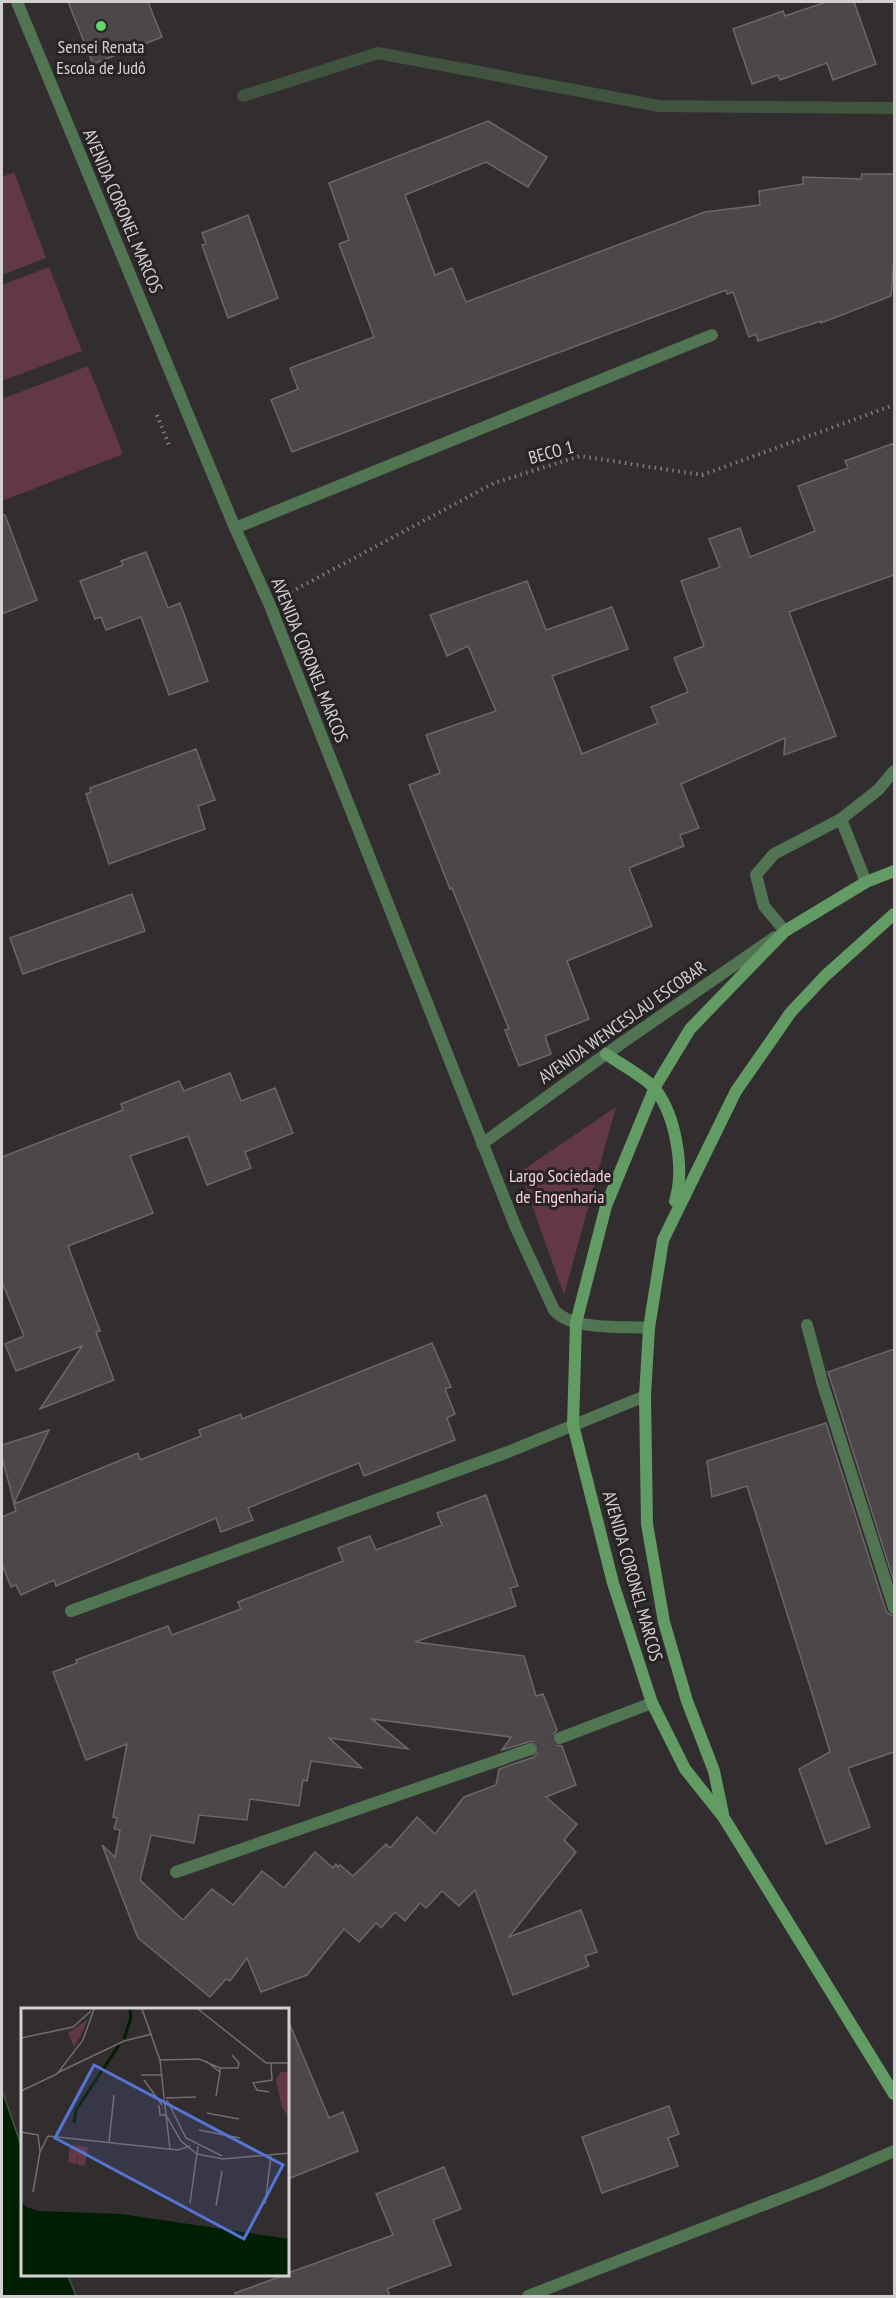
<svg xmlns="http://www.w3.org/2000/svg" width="896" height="2298" font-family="'PT Sans Narrow',sans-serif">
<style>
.green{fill:#613843}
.water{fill:#001e01;stroke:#3f533f;stroke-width:1.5}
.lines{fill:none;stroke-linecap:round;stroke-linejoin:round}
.stream{stroke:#3f533f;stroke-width:12}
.building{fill:#4c4748;stroke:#6c6768;stroke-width:1.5;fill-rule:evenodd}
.minor-tunnel{stroke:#4a4546;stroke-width:12;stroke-dasharray:12 6;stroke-linecap:butt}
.path{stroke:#817d7e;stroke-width:4;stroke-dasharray:1.5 4.5;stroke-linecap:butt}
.service{stroke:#517452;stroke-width:12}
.minor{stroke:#517452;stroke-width:12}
.secondary{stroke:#629b64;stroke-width:12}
.poi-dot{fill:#61d46a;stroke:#282324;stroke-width:2}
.labels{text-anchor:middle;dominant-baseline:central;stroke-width:6;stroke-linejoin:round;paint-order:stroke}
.poi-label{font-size:18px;fill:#d3d0d1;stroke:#282324}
.street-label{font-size:18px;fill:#d3d0d1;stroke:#282324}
.park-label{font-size:18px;fill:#f9d0d9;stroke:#282324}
.inset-river{fill:none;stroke:#001e01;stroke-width:3}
.inset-road{fill:none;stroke:#726e6f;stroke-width:1.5}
.view{fill:#5475d6;fill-opacity:0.15;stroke:#5475d6;stroke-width:3}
.inset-edge{fill:none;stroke:#d3d0d1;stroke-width:3}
</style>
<rect width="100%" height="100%" fill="#322d2e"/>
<g class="green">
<polygon points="14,172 46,258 2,275 2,177"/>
<polygon points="49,267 82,351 2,381 2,285"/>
<polygon points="88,366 123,454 2,501 2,399"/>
<polygon points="616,1107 564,1295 520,1172"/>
</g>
<polygon class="water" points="2,2090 22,2148 22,2276 68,2276 76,2296 2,2296"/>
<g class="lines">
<polyline class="stream" points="243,96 378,53 659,106 894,108"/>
</g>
<g class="building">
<polygon points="68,2 148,2 162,37 93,64"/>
<polygon points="826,2 854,2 876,64 833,80 827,63 780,80 778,75 752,84 733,29 783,11 785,16"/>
<polygon points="488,121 547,157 528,187 486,162 405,195 435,275 452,268 466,302 705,212 760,205 759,191 803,184 803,177 861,179 862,174 894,174 894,260 891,296 821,323 821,321 758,341 756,334 749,337 733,292 727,294 726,290 292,452 271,400 298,389 290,368 374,337 339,244 349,240 329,183"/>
<polygon points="248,215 278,298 228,318 202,245 206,244 202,233"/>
<polygon points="894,443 894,575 789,612 836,736 784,755 785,738 681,784 699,828 680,835 684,846 629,868 652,926 567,961 589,1019 545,1036 551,1054 519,1066 505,1030 509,1029 452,888 450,889 409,785 440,773 426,735 496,711 468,646 447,656 430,615 527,581 546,630 612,607 628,649 552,676 582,754 658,723 651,707 688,692 674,658 704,646 681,581 720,567 709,539 740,528 750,557 815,531 798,486 848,468 845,461"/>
<polygon points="2,515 5,515 37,600 2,614"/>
<polygon points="146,552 168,608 180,603 208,681 169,695 141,617 106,630 101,617 95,619 80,581 123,565 121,561"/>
<polygon points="196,749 215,800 198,806 205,829 109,864 86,794 91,792 90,788"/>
<polygon points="132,894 145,931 23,974 10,938"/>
<polygon points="230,1073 241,1101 275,1088 293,1133 245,1152 251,1168 207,1185 188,1136 130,1156 153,1213 68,1246 100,1331 96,1332 114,1380 40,1409 82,1346 16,1371 5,1344 24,1336 2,1282 2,1157 123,1110 121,1104 179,1081 184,1091"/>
<polygon points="432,1343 451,1387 445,1389 455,1414 447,1418 455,1440 364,1476 359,1463 319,1479 248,1508 253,1520 221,1532 216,1518 56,1586 54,1580 21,1595 16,1585 11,1587 2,1564 2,1517 16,1511 14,1504 138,1453 140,1460 201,1436 199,1430 241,1414 242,1419"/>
<polygon points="894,1349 894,1582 828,1372"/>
<polygon points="826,1423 886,1611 889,1614 894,1616 894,1752 848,1768 870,1827 826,1844 799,1769 830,1752 812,1693 747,1486 712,1497 707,1461"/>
<polygon points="49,1430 14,1503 2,1457 2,1445"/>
<path d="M486,1495L518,1586L510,1588L516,1606L415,1642L524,1656L536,1696L543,1694L557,1730L552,1736L553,1741L555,1745L562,1746L576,1785L546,1797L577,1824L564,1840L576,1852L509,1937L581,1910L597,1952L585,1956L589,1966L513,1995L475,1890L459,1906L442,1891L426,1908L420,1903L405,1921L395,1912L381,1928L376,1923L359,1942L344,1929L307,1975L261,1992L247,1958L230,1981L226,1979L210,1997L138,1938L102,1845L115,1857L120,1830L114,1829L117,1818L113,1817L127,1744L86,1760L53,1672L77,1663L76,1660L168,1626L172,1635L241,1609L238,1602L343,1561L338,1548L370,1536L376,1550L442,1525L437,1513ZM372,1719L511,1737L502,1750L532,1741L537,1743L539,1751L534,1757L499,1769L496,1785L464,1797L435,1834L417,1817L390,1848L386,1844L353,1876L340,1865L338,1867L336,1864L333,1868L315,1852L284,1888L262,1871L233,1905L212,1889L183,1920L140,1880L151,1835L194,1843L199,1815L247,1820L250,1799L299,1806L303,1780L307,1781L311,1761L362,1768L329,1738L408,1749Z"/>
<polygon points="288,2020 329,2118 343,2112 358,2151 288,2179"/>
<polygon points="669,2106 679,2134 668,2138 678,2166 602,2193 582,2137"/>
<polygon points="444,2167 461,2209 433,2220 451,2265 387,2289 390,2296 236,2296 235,2293 282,2276 288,2276 288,2273 393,2235 376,2194"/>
</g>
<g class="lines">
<polyline class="minor-tunnel" points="531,1749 560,1738"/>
<g class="path">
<polyline points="157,415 169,445"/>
<polyline points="291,592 494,483 580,456 702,475 894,405"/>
</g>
<g class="service">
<polyline points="235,528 712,335"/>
<polyline points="866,882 841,819 878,790 894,771"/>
<polyline points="785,931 764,906 756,875 774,854 841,819"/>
<polyline points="807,1325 823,1385 894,1608"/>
<polyline points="528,2296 820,2183 894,2151"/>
</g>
<g class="minor">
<path d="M17,2L235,528L269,603L516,1228L554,1310C572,1331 623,1326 649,1328"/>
<polyline points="482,1144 606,1054 775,937"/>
<polyline points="71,1611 508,1452 645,1396"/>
<polyline points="560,1738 652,1703"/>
<polyline points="176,1872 531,1749"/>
</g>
<g class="secondary">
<polyline points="894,871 866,882 785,931 690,1029 655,1087 606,1206 576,1323 573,1425 613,1583 652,1703 685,1769 724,1818 894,2094"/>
<path d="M606,1054C617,1062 648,1079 655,1089C676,1116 685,1169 675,1201"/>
<polyline points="723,1814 714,1771 687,1701 664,1622 647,1524 645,1396 649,1328 663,1240 736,1091 791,1012 825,976 894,914"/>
</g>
</g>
<circle class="poi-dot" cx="101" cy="26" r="6"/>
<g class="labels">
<g class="poi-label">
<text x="101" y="46">Sensei Renata<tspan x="101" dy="21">Escola de Judô</tspan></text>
</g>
<g class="street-label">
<text transform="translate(123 211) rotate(67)">AVENIDA CORONEL MARCOS</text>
<text transform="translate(551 452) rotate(-15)">BECO 1</text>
<text transform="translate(310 660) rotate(68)">AVENIDA CORONEL MARCOS</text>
<text transform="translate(622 1022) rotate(-35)">AVENIDA WENCESLAU ESCOBAR</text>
<text transform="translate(633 1576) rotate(74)">AVENIDA CORONEL MARCOS</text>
</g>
<g class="park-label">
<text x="560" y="1175">Largo Sociedade<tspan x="560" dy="21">de Engenharia</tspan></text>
</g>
</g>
<g transform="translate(21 2008)">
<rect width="268" height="268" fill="#322d2e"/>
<path d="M67,11L59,29L53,39L47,25ZM268,64V63V108L261,100L255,72L260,64ZM49,137L67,139L64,158L56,157L57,145L55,156L47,155Z" fill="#613843"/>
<path d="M0,193L5,199L18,203L100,206L268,231V268H0Z" fill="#001e01"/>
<path class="inset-river" d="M103,31L110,9L109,1M53,115L55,102L98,37"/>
<path class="inset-road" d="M121,1L139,52L145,107L160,133L176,146L202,151L269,145M177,1L245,55H269M0,30L52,19L70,3M139,52L178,51L199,60H217L218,55L211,47M185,53L199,64V60M36,65L103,33L131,26M120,67H141M123,72L141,97M0,83L36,66L62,32L73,1M248,84L236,82L232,75L251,72L250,55M195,88L199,64M145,90L175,89M146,92L165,130L201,148M138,97L139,107H145L149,141M186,105L218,111M178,122L219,130M0,124L17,127L19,144M88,134L93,87M12,184L19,144L27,128L157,142L169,138M169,195L177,138M244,196L250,148M195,198L201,163"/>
<path class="view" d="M73,57L262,157L223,231L34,130Z"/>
<rect width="268" height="268" class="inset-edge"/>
</g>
<rect width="896" height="2298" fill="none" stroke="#d3d0d1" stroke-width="6"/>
</svg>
